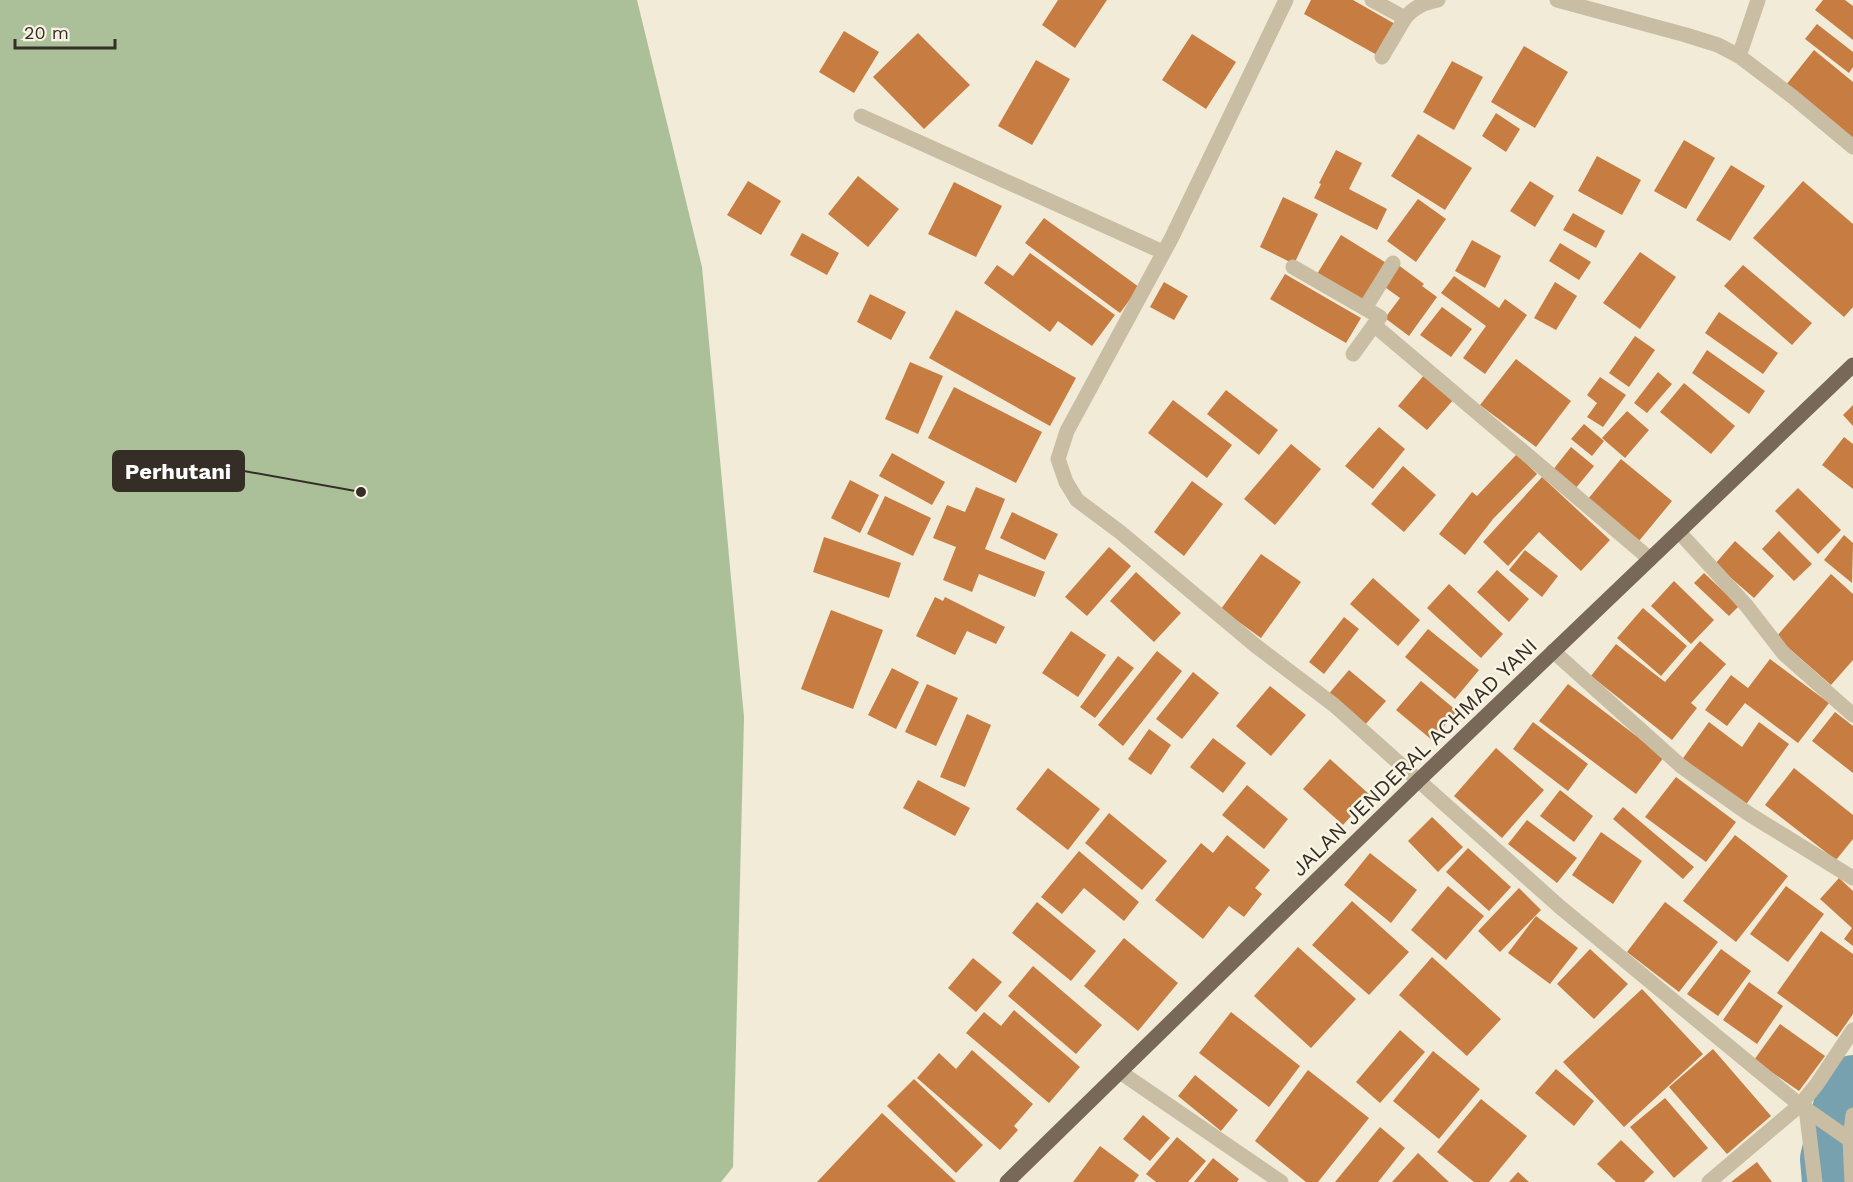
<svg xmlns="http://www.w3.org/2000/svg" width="1853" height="1182" font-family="'Work Sans',sans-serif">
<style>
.green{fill:#abc098}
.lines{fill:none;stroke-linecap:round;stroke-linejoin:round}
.river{stroke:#77a1ae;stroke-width:60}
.building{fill:#c77d41}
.minor{stroke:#c9bda4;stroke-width:15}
.major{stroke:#776857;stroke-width:15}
.labels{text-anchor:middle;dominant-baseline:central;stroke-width:5;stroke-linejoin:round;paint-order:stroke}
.street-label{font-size:21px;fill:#352e26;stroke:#f9f4e4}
.leader{fill:none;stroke:#352e26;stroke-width:2}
.callout-dot{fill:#352e26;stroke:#f9f4e4;stroke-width:2}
.callout{fill:#352e26;stroke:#352e26;stroke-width:2}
.callout-label{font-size:22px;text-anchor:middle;font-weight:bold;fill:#fff}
</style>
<rect width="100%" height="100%" fill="#f1ebd8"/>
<polygon class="green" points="0,0 637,0 702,267 744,717 733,1167 721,1182 0,1182"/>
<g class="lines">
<polyline class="river" points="1832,1182 1830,1159 1844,1103 1853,1085"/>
</g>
<g class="building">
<polygon points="1058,0 1107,0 1075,48 1042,25"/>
<polygon points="1311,0 1353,0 1395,24 1377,55 1304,14"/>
<polygon points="1823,0 1845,0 1853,6 1853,40 1815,10"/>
<polygon points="1817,24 1853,52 1853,67 1849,73 1805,39"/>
<polygon points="844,31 879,52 854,93 819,72"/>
<polygon points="918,33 970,85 924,129 873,77"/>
<polygon points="1192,34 1236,62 1206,109 1162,80"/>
<polygon points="1524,46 1568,72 1535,128 1491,102"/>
<polygon points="1814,50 1853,82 1853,141 1786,85"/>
<polygon points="1036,60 1070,79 1032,145 998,126"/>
<polygon points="1452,61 1483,77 1454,130 1423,112"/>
<polygon points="1496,113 1520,129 1506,152 1482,136"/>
<polygon points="1418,134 1472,168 1445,210 1391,176"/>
<polygon points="1684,140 1715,158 1686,209 1654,191"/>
<polygon points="1336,150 1362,163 1349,189 1387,209 1377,230 1314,198 1321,184 1319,183"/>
<polygon points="1597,156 1641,180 1622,215 1578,191"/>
<polygon points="1731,165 1765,186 1730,241 1696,220"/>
<polygon points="858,176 899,209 868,247 828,214"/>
<polygon points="748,181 781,201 761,235 727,215"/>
<polygon points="1530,181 1554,196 1535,227 1510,211"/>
<polygon points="1803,181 1853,224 1853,307 1844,317 1753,238"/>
<polygon points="954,182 1002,206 976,257 928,234"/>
<polygon points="1283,197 1318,214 1294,264 1260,247"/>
<polygon points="1418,199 1446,219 1416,262 1387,241"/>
<polygon points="1573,213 1605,231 1596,248 1563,230"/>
<polygon points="1044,218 1139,287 1120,313 1025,243"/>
<polygon points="802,233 839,253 827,275 790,255"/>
<polygon points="1341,235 1388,264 1365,303 1317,274"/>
<polygon points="1472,240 1501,256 1485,288 1455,271"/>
<polygon points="1560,243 1591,262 1579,280 1549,261"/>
<polygon points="1640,252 1676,277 1640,329 1603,303"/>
<polygon points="1030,253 1115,315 1092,346 1058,321 1050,332 984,283 997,265 1013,276"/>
<polygon points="1397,264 1424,284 1422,286 1437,297 1409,336 1385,318 1400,298 1382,285"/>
<polygon points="1743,265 1812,323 1792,345 1724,286"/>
<polygon points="1285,274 1361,318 1346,343 1270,299"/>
<polygon points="1454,276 1499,308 1505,299 1527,315 1485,374 1463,358 1486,326 1441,293"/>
<polygon points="1164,282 1188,296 1174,320 1150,307"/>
<polygon points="1555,282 1577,296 1556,330 1534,318"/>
<polygon points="870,294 906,312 891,340 857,322"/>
<polygon points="1442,307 1472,329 1451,357 1420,335"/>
<polygon points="956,310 1076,378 1050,426 929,358"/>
<polygon points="1719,312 1778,353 1763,374 1705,333"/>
<polygon points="1635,336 1655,350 1629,387 1609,373"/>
<polygon points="1707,350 1765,391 1749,414 1692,373"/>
<polygon points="1516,359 1571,401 1536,447 1480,405"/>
<polygon points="910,362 943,376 918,434 885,419"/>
<polygon points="1658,372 1672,384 1647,413 1634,403"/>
<polygon points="1425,374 1454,399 1427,430 1398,406"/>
<polygon points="1600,377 1626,395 1603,427 1587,417 1597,403 1587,395"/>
<polygon points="1684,383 1735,426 1711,454 1660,412"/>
<polygon points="954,387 1042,432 1016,483 928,438"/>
<polygon points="1226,390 1278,430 1259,455 1207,414"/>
<polygon points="1173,400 1232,445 1207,478 1148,433"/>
<polygon points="1853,405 1853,426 1843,415"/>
<polygon points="1627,411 1649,430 1625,458 1602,438"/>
<polygon points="1584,424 1604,441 1592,456 1571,439"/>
<polygon points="1379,427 1405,449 1373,489 1345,466"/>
<polygon points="1844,437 1853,444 1853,489 1822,465"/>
<polygon points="1291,444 1321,469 1275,525 1244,499"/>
<polygon points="1571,447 1594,466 1575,489 1552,471"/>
<polygon points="892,453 945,482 932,505 879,476"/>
<polygon points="1517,454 1537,474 1493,519 1465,555 1439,534 1472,492 1477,496"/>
<polygon points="1621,459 1672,501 1639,541 1588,499"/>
<polygon points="1403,466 1436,495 1404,532 1371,504"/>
<polygon points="1542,477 1610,540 1581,571 1539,532 1508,566 1483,542"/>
<polygon points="850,480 879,495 860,533 831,518"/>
<polygon points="1192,481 1223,504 1184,556 1154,532"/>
<polygon points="976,487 1005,499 985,549 1045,572 1035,597 979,574 972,592 943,580 956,547 933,538 947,505 965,512"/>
<polygon points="1798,488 1841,530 1818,554 1775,511"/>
<polygon points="885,496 931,518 913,556 867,534"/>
<polygon points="1012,512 1058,534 1045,560 1000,538"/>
<polygon points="1779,531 1812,564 1794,581 1762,549"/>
<polygon points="1844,535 1853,543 1852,583 1824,560"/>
<polygon points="824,537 901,563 889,598 813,572"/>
<polygon points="1735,541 1774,576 1754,598 1715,564"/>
<polygon points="1109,547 1131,566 1087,616 1065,597"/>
<polygon points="1525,550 1558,576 1542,597 1509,570"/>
<polygon points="1261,554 1301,582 1261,638 1221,609"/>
<polygon points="1497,570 1529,599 1509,622 1477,592"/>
<polygon points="1136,572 1181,613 1154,642 1110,601"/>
<polygon points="1704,573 1739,606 1729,616 1694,583"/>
<polygon points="1831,574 1853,594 1853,660 1831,685 1776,637"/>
<polygon points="1373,578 1420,620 1398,646 1350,604"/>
<polygon points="1674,581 1714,620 1691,644 1651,606"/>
<polygon points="1449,584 1503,634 1481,658 1427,608"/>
<polygon points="935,597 943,601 945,597 1005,627 996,644 967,631 955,655 916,636"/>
<polygon points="1643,608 1687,646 1661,676 1617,638"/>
<polygon points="831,610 883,630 853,709 801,689"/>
<polygon points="1344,617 1359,629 1324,674 1309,662"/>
<polygon points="1428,629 1479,670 1455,699 1405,657"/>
<polygon points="1071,631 1106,655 1078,697 1042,673"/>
<polygon points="1700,641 1726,664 1691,703 1697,708 1672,740 1591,676 1616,644 1665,682"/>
<polygon points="1157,651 1182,671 1123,746 1098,725"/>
<polygon points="1118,656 1134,668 1095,718 1080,707"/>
<polygon points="1770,659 1829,703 1798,743 1745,703 1727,726 1705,710 1731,675 1748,688"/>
<polygon points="892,668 919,682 896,729 868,715"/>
<polygon points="1349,670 1386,701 1364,726 1327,696"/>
<polygon points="1193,672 1219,693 1182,739 1156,719"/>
<polygon points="1421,681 1457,711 1432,740 1396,710"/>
<polygon points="927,684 958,698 936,746 905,732"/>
<polygon points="1568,684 1664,757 1636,794 1539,721"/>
<polygon points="1270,686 1306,715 1271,756 1236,726"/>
<polygon points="1835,712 1853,726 1853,773 1812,741"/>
<polygon points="967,714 991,725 965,787 940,777"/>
<polygon points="1533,722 1588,764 1568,791 1513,749"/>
<polygon points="1709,722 1742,747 1759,722 1789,744 1745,806 1681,761"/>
<polygon points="1149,729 1171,745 1151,775 1128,759"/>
<polygon points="1213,738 1246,763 1223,793 1190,767"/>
<polygon points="1496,748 1544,790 1502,838 1454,796"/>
<polygon points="1330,759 1370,795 1343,825 1303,789"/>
<polygon points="1048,768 1100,809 1068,850 1016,809"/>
<polygon points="1794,768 1853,815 1853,839 1836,860 1765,805"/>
<polygon points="1676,777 1736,822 1706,862 1645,817"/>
<polygon points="918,780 970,808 955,836 903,808"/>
<polygon points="1247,785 1288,819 1264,849 1222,815"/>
<polygon points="1560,790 1593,816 1574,842 1540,816"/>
<polygon points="1623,807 1694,867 1683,879 1613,819"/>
<polygon points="1109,813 1167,861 1142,890 1085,843"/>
<polygon points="1432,817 1463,847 1438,872 1408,841"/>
<polygon points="1527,820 1577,858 1557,883 1508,844"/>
<polygon points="1601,832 1642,861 1613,904 1572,875"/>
<polygon points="1227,835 1270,870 1255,888 1262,894 1244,917 1229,906 1203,939 1155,900 1201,843 1213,853"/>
<polygon points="1735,835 1788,876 1736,942 1683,901"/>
<polygon points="1468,848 1511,887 1489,911 1446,872"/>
<polygon points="1079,851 1139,902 1124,921 1084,888 1062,914 1041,897"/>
<polygon points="1370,853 1417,890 1391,923 1344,885"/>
<polygon points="1839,878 1853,891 1853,946 1844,939 1852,928 1820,899"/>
<polygon points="1448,886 1484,916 1446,960 1411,930"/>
<polygon points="1786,886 1824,914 1788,962 1750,934"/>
<polygon points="1519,888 1541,910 1500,952 1478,931"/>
<polygon points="1352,901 1409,952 1369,995 1312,945"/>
<polygon points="1037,902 1096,951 1071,981 1012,933"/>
<polygon points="1665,902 1718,942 1679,992 1627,952"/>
<polygon points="1536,916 1578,948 1550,984 1508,953"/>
<polygon points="1821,931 1853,954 1853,1014 1837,1037 1777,993"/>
<polygon points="1124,938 1178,983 1138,1031 1084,986"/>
<polygon points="1298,947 1356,999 1311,1048 1254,996"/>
<polygon points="1590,949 1628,984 1594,1019 1557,984"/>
<polygon points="1721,949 1751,971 1718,1016 1687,994"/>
<polygon points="1432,957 1501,1019 1467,1056 1399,995"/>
<polygon points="973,958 1002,982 976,1012 948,988"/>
<polygon points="1033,966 1102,1025 1076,1054 1008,996"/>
<polygon points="1749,982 1783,1006 1757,1044 1723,1020"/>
<polygon points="1642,989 1703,1054 1624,1127 1563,1062"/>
<polygon points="1014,1010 1080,1067 1049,1103 966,1033 984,1012 1001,1026"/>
<polygon points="1231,1012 1300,1066 1269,1107 1199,1053"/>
<polygon points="1780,1024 1825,1056 1799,1091 1754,1060"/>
<polygon points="1400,1030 1425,1052 1380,1103 1356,1082"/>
<polygon points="1713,1049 1771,1116 1727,1154 1669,1087"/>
<polygon points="972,1050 1033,1104 1014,1126 1018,1130 1000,1150 917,1078 939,1053 956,1069"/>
<polygon points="1433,1051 1480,1089 1439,1139 1393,1101"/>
<polygon points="1556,1069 1594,1101 1574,1126 1535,1093"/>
<polygon points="1308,1070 1369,1118 1318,1182 1306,1182 1255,1141"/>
<polygon points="1195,1075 1238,1110 1221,1131 1178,1096"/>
<polygon points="914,1079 983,1145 956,1173 887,1106"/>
<polygon points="1665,1098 1708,1148 1674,1178 1630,1127"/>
<polygon points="1481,1099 1527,1136 1489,1182 1474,1182 1437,1152"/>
<polygon points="882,1113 956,1182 817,1182"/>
<polygon points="1143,1115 1170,1138 1150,1161 1123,1139"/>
<polygon points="1380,1127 1405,1148 1378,1182 1335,1182"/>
<polygon points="1177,1137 1206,1161 1188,1182 1156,1182 1146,1174"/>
<polygon points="1621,1140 1654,1172 1644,1182 1616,1182 1597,1164"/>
<polygon points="1100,1146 1139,1175 1134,1182 1073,1182"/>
<polygon points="1418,1153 1449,1182 1392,1182"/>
<polygon points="1213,1158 1239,1179 1237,1182 1194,1182"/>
<polygon points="1757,1162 1772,1182 1731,1182"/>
<polygon points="1518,1172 1529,1182 1509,1182"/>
</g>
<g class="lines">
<g class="minor">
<polyline points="1286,0 1172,237 1067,431 1058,459 1066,482 1077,500 1120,532 1256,646 1334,705 1560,907 1800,1105 1853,1142"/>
<path d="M1372,0L1405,18C1414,7 1424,3 1438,0"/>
<polyline points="1557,0 1686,35 1718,45 1739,56 1793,97 1853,147"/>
<polyline points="1739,56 1758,0"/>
<polyline points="1382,57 1405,18"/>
<polyline points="861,116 1163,252"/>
<polyline points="1293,267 1380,317 1374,325 1650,559"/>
<polyline points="1365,308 1393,263"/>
<polyline points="1353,354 1374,325"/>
<polyline points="1679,532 1746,605 1784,654 1853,715"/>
<polyline points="1553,651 1681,766 1749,814 1853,878"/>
<polyline points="1120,1072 1281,1182"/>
<polyline points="1806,1108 1815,1182"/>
<polyline points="1709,1182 1800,1105 1817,1084 1853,1030"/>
<polyline points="1852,1182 1850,1140 1853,1115"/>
</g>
<polyline class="major" points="1007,1182 1419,780 1853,365"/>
</g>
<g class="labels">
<g class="street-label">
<text transform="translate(1414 757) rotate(-44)">JALAN JENDERAL ACHMAD YANI</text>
</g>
</g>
<path class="leader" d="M361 492L244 471"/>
<circle class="callout-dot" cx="361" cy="492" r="6"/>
<rect class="callout" x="113" y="451" width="131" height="40" rx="6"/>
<g class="callout-label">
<text x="178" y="479">Perhutani</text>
</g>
<path d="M15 39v9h100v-9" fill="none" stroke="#352e26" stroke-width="3"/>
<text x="24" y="39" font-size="18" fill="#352e26" stroke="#f9f4e4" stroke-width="4.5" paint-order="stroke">20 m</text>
</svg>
